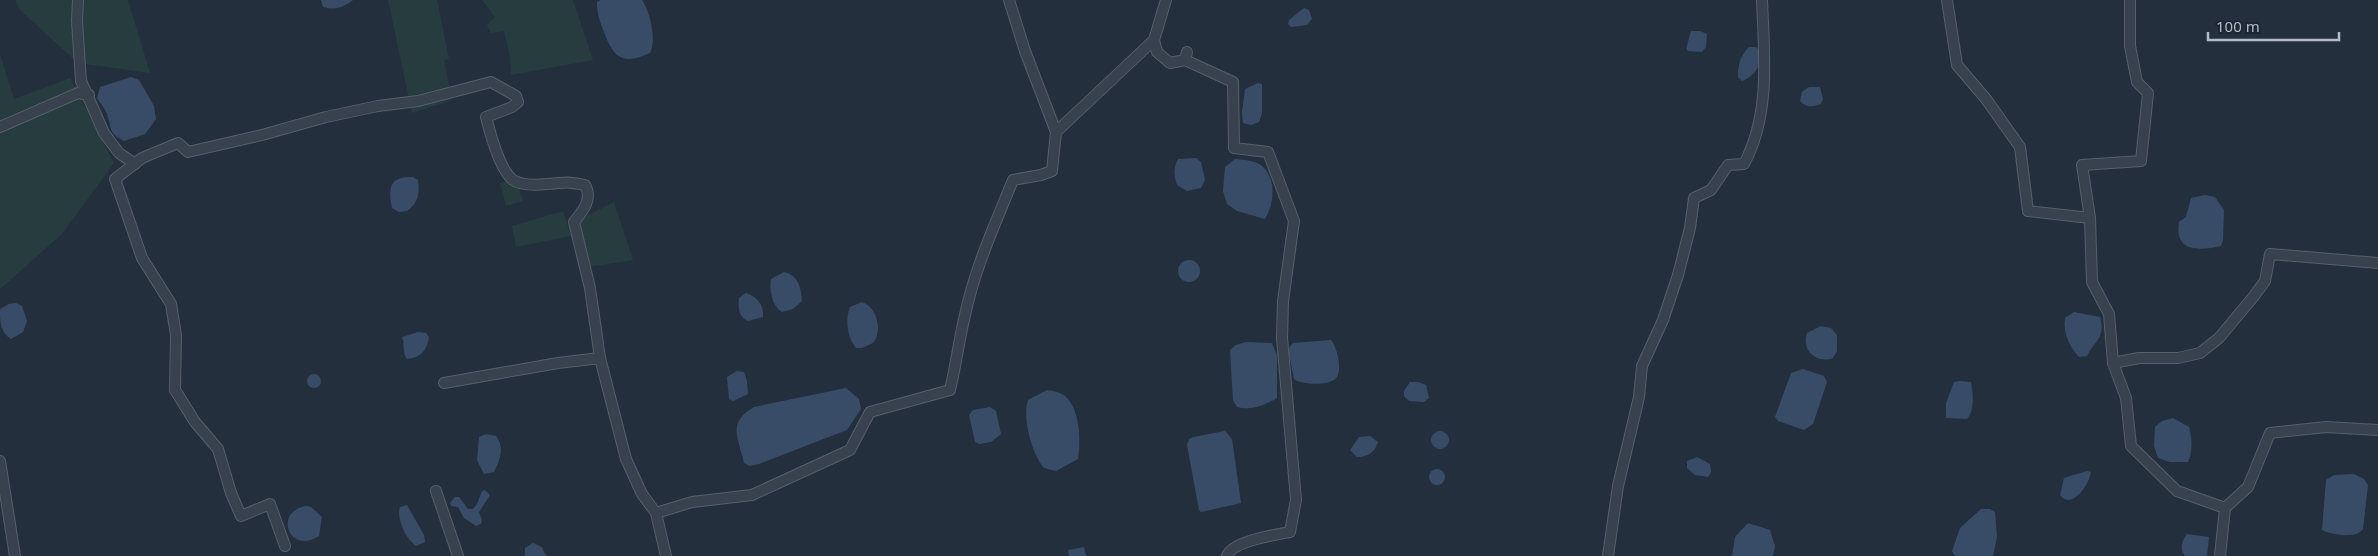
<svg xmlns="http://www.w3.org/2000/svg" width="2378" height="556" font-family="'Noto Sans',sans-serif">
<style>
.green{fill:#263c3f}
.water{fill:#394c67}
.lines{fill:none;stroke-linecap:round;stroke-linejoin:round}
.minor-casing{stroke:#565f6c;stroke-width:12}
.minor{stroke:#38414e;stroke-width:10}
</style>
<rect width="100%" height="100%" fill="#242f3e"/>
<g class="green">
<polygon points="15,0 128,0 150,73 78,63 20,10"/>
<polygon points="388,0 437,0 449,59 444,60 452,100 412,113"/>
<polygon points="482,0 573,0 593,60 511,75 509,51 504,31 491,33 487,25 495,17"/>
<polygon points="0,54 14,99 70,78 114,163 62,234 0,289"/>
<polygon points="516,179 523,201 506,206 500,183"/>
<polygon points="614,202 633,260 589,267 579,220"/>
<polygon points="563,211 571,236 516,247 512,226"/>
</g>
<g class="water">
<path d="M321,0H353C343,8 335,10 323,7Z"/>
<path d="M601,0H642C650,12 657,40 650,53C623,65 614,59 604,32C600,22 597,14 597,2Z"/>
<polygon points="1304,8 1309,10 1312,19 1307,25 1291,27 1288,24 1289,20"/>
<polygon points="1691,31 1700,31 1707,34 1706,47 1702,52 1688,51 1686,49"/>
<path d="M1749,47H1756L1762,54C1759,67 1756,75 1742,81L1738,77C1738,64 1740,56 1749,47Z"/>
<path d="M131,77L139,80L154,106L156,119L145,134L124,141C106,132 113,127 106,112C104,107 100,103 97,98L100,87Z"/>
<polygon points="1258,83 1262,84 1262,114 1259,122 1251,125 1243,123 1242,112 1245,89"/>
<path d="M1809,87H1820L1823,99L1821,104C1812,107 1806,108 1800,101L1802,92Z"/>
<path d="M1196,158L1201,162L1205,180L1201,188L1187,191L1177,185C1174,175 1173,169 1178,159Z"/>
<path d="M1235,159C1244,160 1255,160 1262,166C1277,179 1274,204 1265,219L1237,211L1227,204L1223,191L1225,167Z"/>
<path d="M413,177L418,180C420,194 418,203 407,211L399,212L392,208C388,188 389,176 413,177Z"/>
<path d="M2205,195L2215,197L2224,210L2223,240L2221,246C2199,251 2174,252 2179,222L2186,217L2191,198Z"/>
<circle cx="1189" cy="271" r="11"/>
<path d="M784,272C798,275 801,288 802,301L793,309L782,312C772,306 769,290 771,279Z"/>
<path d="M746,293C757,297 764,304 763,317L748,321C738,317 738,307 739,298Z"/>
<path d="M862,302C877,307 883,331 873,343L862,348H856C847,337 845,319 850,307Z"/>
<path d="M16,303L22,306L27,321L23,332L11,339C0,332 0,322 0,309L9,304Z"/>
<path d="M2074,312L2100,317C2106,338 2095,340 2087,356L2079,357C2069,346 2063,333 2065,318Z"/>
<path d="M1821,326L1831,328L1837,335V351L1833,358C1817,364 1801,351 1807,333Z"/>
<path d="M418,332L426,333L429,337C427,350 421,358 407,359C402,353 405,344 402,337Z"/>
<path d="M1331,340C1337,346 1343,372 1336,378C1329,386 1302,385 1294,379L1288,349L1293,343Z"/>
<path d="M1246,342L1272,343L1277,355V398C1265,405 1251,411 1237,407L1233,400L1230,350L1236,345Z"/>
<polygon points="1803,369 1824,376 1827,382 1813,424 1804,430 1778,421 1775,417 1791,373"/>
<polygon points="737,371 744,372 747,381 748,394 733,401 729,399 727,377"/>
<circle cx="314" cy="381" r="7"/>
<path d="M1960,381L1971,382C1973,394 1975,410 1967,419L1946,418V403L1954,382Z"/>
<polygon points="1410,382 1418,382 1426,385 1429,398 1424,402 1409,401 1404,396 1404,391"/>
<path d="M846,388L859,399L861,409L847,430L759,464L750,466L744,463C738,437 727,423 754,407Z"/>
<path d="M1047,390C1053,391 1061,392 1066,397C1080,410 1081,441 1078,459L1056,471L1044,468C1032,454 1022,418 1028,400Z"/>
<polygon points="990,407 996,411 1001,434 991,442 979,444 975,442 969,415 973,410"/>
<path d="M2173,418L2189,427C2192,438 2193,451 2188,462H2170L2158,458L2154,446L2155,427L2162,421Z"/>
<circle cx="1440" cy="440" r="9"/>
<polygon points="1225,431 1232,439 1241,503 1201,512 1199,510 1187,445 1189,439 1193,437"/>
<path d="M486,434L496,436C505,448 500,459 494,472L484,474L477,460L479,437Z"/>
<path d="M1370,436L1378,442C1375,452 1368,457 1357,457L1350,450L1359,437Z"/>
<polygon points="1697,457 1710,464 1711,472 1708,477 1695,475 1687,468 1687,461"/>
<circle cx="1437" cy="477" r="8"/>
<path d="M2087,471L2091,472C2089,485 2071,511 2060,495L2064,478Z"/>
<path d="M2354,474L2364,479L2368,485L2363,529C2356,539 2332,535 2322,530L2326,480L2334,475Z"/>
<polygon points="485,490 490,495 479,512 482,520 481,524 476,526 464,518 458,507 451,506 450,503 455,497 459,497 468,509 473,509 477,504 482,491"/>
<path d="M407,505L424,535L425,542L416,546C406,539 396,519 400,507Z"/>
<path d="M307,506L311,507L322,517L319,536C288,556 273,510 307,506Z"/>
<polygon points="1981,509 1990,509 1995,512 1997,537 1993,556 1955,556 1952,551 1960,528"/>
<polygon points="1748,523 1770,530 1775,546 1773,556 1732,556 1735,537"/>
<path d="M2187,534L2209,537L2207,556H2185C2179,549 2182,540 2187,534Z"/>
<polygon points="533,543 542,547 546,556 525,556 525,548"/>
<polygon points="1084,547 1086,556 1069,556 1068,550"/>
</g>
<g class="lines">
<defs>
<g id="minor">
<polyline points="78,0 77,21 81,81 104,133 119,153 135,164"/>
<polyline points="1009,0 1025,51 1056,132"/>
<polyline points="1947,0 1957,65 1986,99 2020,147 2028,211 2090,218"/>
<polyline points="2130,0 2130,46 2137,82 2148,93 2141,161 2082,165 2090,218 2092,282 2109,314 2113,363 2126,398 2131,446 2177,491 2225,508 2220,556"/>
<polyline points="1154,40 1157,52 1170,63 1185,60 1187,52"/>
<path d="M1185,60L1233,82L1234,148L1268,152L1294,221L1283,301L1282,338L1296,500L1290,532C1275,535 1232,541 1227,556"/>
<polyline points="0,127 78,93 89,95"/>
<polyline points="2113,363 2139,358 2178,358 2200,353 2219,338 2254,296 2265,281 2270,254 2378,263"/>
<polyline points="444,383 558,363 600,358"/>
<polyline points="0,461 15,556"/>
<polyline points="436,491 458,556"/>
<polyline points="2225,508 2248,487 2270,433 2326,427 2378,430"/>
<path d="M656,513L692,502L752,495L850,450L870,412L950,390C956,365 959,340 965,315C975,268 995,224 1013,180L1041,175L1052,171L1056,132L1154,40L1166,0"/>
<path d="M285,546L270,504L241,516L231,493L218,449L195,422L175,390L176,335L171,304L142,258L115,179L142,158L178,143L188,152L262,135L326,117L378,106L418,101L491,82L516,96L518,102L512,107L486,117C490,133 500,170 513,180C522,186 537,185 547,184C563,183 569,181 585,185C593,199 583,211 574,222L590,288L600,358L626,459L642,494L656,513L666,556"/>
<path d="M1608,556L1618,486L1639,397L1642,366L1663,320L1678,275L1690,228L1694,198L1711,190L1728,165L1744,164C1771,114 1764,54 1762,0"/>
</g>
</defs>
<use href="#minor" class="minor-casing"/>
<use href="#minor" class="minor"/>
</g>
<path d="M2208 32v8h131v-8" fill="none" stroke="#b4bcc9" stroke-width="2.5"/>
<text x="2216" y="32" font-size="15" fill="#b4bcc9" stroke="#1d2633" stroke-width="4" paint-order="stroke">100 m</text>
</svg>
